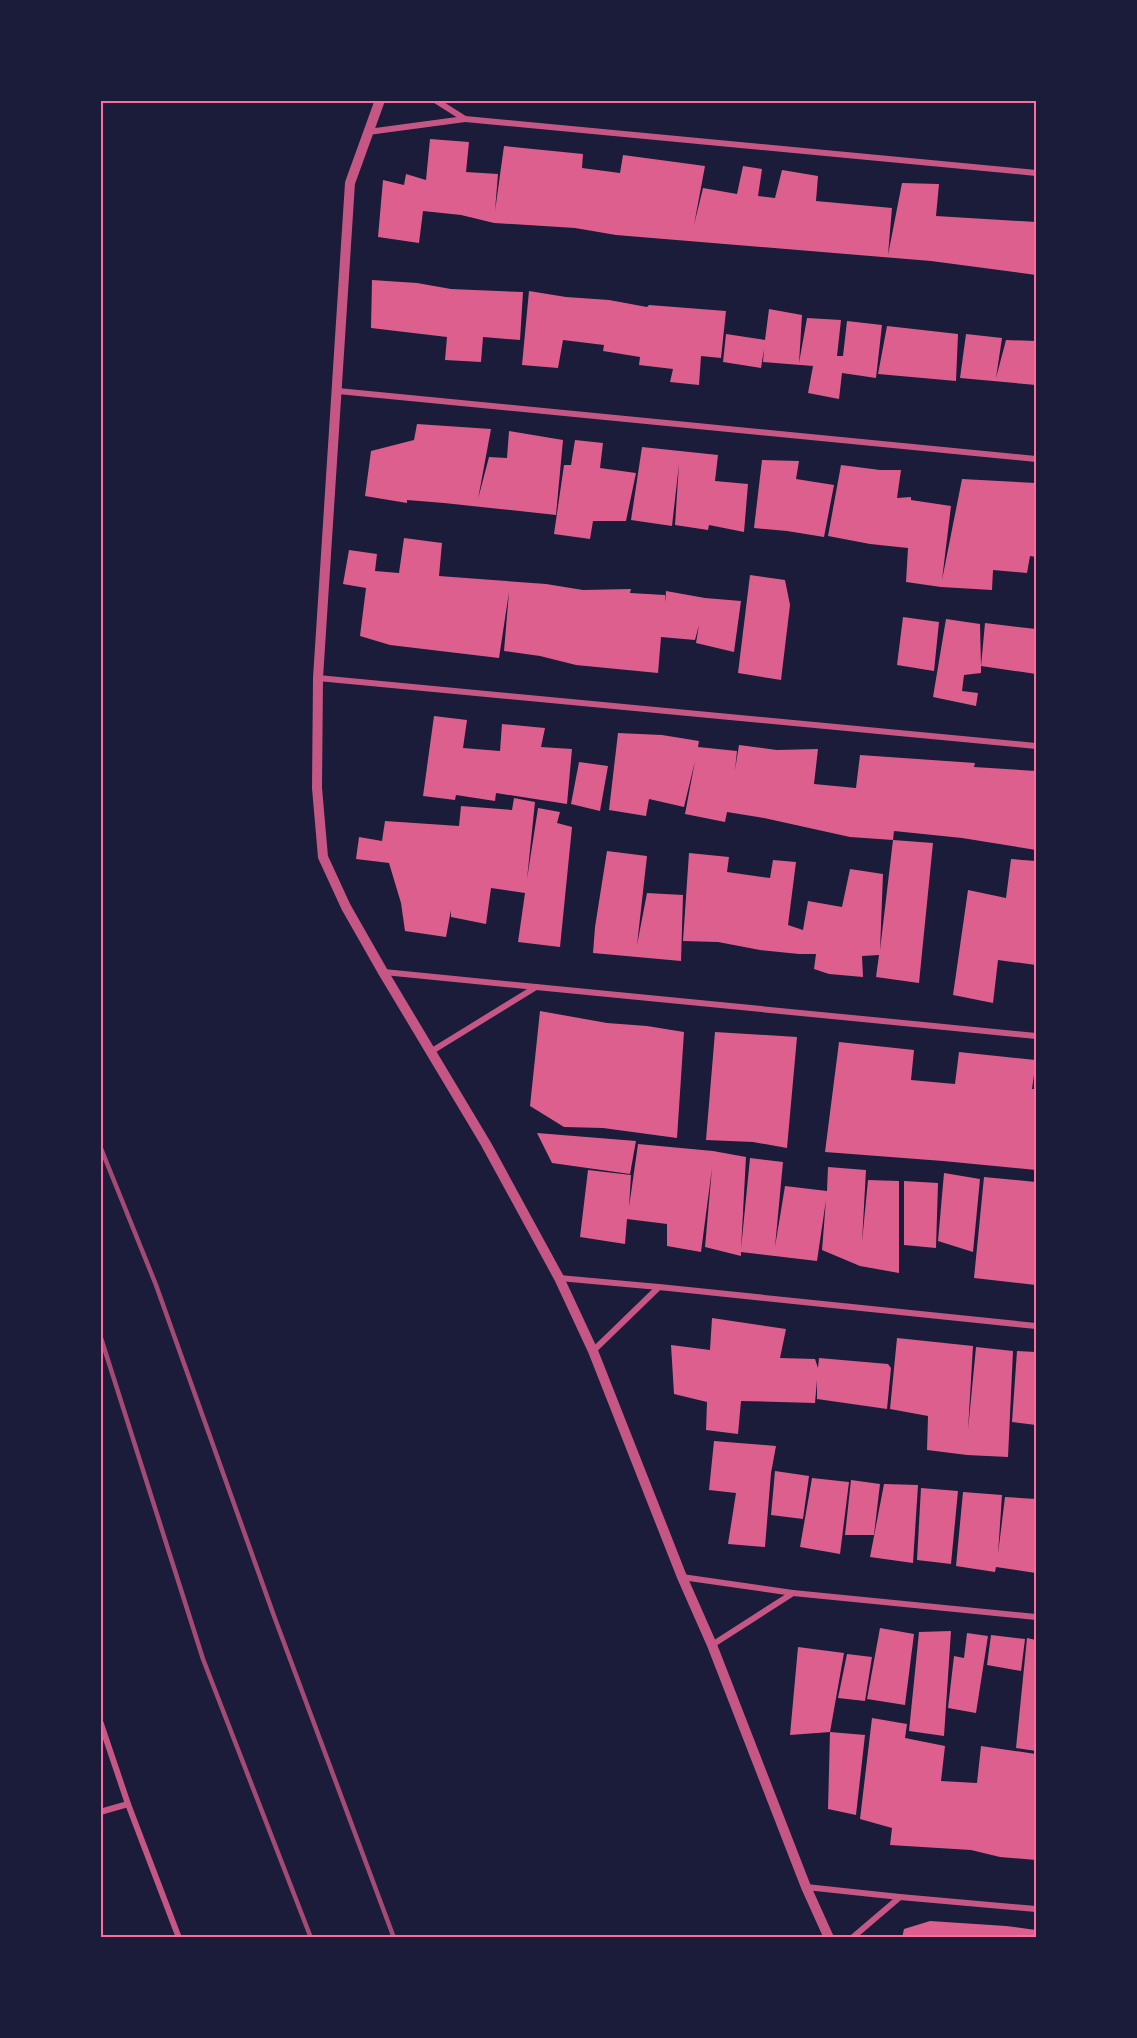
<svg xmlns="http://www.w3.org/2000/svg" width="1137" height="2038" font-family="'PT Sans Narrow',sans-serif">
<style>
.building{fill:#dd5f8e}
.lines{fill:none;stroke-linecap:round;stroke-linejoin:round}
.minor{stroke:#c65784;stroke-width:6}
.tertiary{stroke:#c65784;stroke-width:10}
.rail{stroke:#a44b75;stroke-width:4.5}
.neatline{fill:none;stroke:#ff6b9d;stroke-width:2}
</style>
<rect width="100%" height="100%" fill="#1b1b3a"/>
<g class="building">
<polygon points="430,139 469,142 466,172 498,174 495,211 504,146 583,154 582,168 620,173 623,155 705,166 694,225 703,188 737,194 743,166 762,169 758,196 775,198 782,170 818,176 816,201 892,208 888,255 902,183 939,184 936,216 1036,222 1036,275 931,261 616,235 575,228 494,223 461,215 423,211 419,243 378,237 383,180 404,185 406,174 426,180"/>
<polygon points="372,280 417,283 451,289 523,292 520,340 483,337 481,362 445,360 447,337 371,328"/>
<polygon points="529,291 566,297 609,300 647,307 649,305 726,311 721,358 701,356 699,385 670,382 673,369 639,365 640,357 603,351 604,345 563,340 558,368 522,365"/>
<polygon points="769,309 802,315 799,363 807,318 841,320 837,356 843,356 847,321 882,325 876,378 842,373 839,399 808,393 813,366 763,362 764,349 761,368 723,362 726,334 765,340"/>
<polygon points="887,326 958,334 956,381 878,374"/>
<polygon points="966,334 1002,338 996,378 1006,340 1036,341 1036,385 960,378"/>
<polygon points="417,424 491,429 478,499 489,457 507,458 509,431 563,440 556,515 444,503 407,500 407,503 365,496 371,451 414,440"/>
<polygon points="575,440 603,443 600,468 636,473 626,521 593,521 590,539 554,534 564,465 571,465"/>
<polygon points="642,447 718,455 715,481 748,484 744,532 709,525 708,530 675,525 679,464 672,526 631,520"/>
<polygon points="762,460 799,461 796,479 834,485 824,537 787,531 754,528"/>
<polygon points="841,465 880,470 901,470 897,498 911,497 911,500 951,506 942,580 962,479 1036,483 1036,557 1030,556 1027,573 993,570 992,590 941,587 906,582 908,548 870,544 828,536"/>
<polygon points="404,538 442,543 439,576 546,584 583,590 631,589 630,593 665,595 665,603 666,591 705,598 741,601 734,652 696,643 699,625 695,640 661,637 658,673 576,665 540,656 504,651 509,592 499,658 390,645 360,636 366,588 343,584 349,550 377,554 375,571 399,573"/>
<polygon points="750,575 785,580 790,605 781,680 738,673"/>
<polygon points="903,617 939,622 934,671 897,665"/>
<polygon points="946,619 980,624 981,666 985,623 1036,629 1036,674 981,666 981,673 964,675 962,691 978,693 976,706 933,697"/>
<polygon points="434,716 467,720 463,748 500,751 502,724 545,728 541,747 572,749 567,804 496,793 495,801 456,795 455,800 423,796"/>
<polygon points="618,733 662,735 699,741 698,747 737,751 735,770 739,745 777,750 818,749 814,784 856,788 860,755 975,763 974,767 1036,771 1036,850 962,838 894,831 893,840 850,837 764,818 727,812 725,822 685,814 695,761 684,807 649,799 646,816 609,810"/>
<polygon points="579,762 608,766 600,811 571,804"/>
<polygon points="514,798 535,802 527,879 538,808 560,812 557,823 572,827 560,947 518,942 525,893 491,888 486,924 451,917 451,910 446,937 405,931 401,903 389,863 356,859 359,837 382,841 385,821 459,826 461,806 512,810"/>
<polygon points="893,840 933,843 919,983 876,977 879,955 862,956 863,977 829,974 814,969 816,954 799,954 760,950 718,942 683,941 689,853 729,857 727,872 770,878 773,860 796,862 788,925 803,930 808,901 842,907 850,869 883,874 880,950"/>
<polygon points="607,851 647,856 637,945 647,893 683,895 681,961 593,953 595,927"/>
<polygon points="1011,859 1036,861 1036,965 998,960 993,1003 953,995 968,890 1006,898"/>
<polygon points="540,1011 607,1023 647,1026 684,1032 677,1138 603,1128 564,1127 530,1106"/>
<polygon points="715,1032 797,1037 787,1148 753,1142 706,1140"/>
<polygon points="839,1042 914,1050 911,1080 955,1084 959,1052 1036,1060 1032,1089 1036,1089 1036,1170 943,1161 825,1152"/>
<polygon points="537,1133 636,1141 630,1174 552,1163"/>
<polygon points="638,1144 713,1151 746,1157 741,1249 750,1158 783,1162 775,1247 785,1186 827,1191 828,1167 866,1170 862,1242 868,1180 899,1181 899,1273 860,1266 822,1250 826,1200 817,1261 741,1252 741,1256 705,1247 712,1168 701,1252 667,1246 667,1224 627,1219 625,1244 580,1237 588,1170 631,1175 629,1207"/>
<polygon points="944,1173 980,1179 973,1252 938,1241"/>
<polygon points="984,1177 1036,1182 1036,1285 974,1278"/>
<polygon points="904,1181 938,1183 936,1248 904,1245"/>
<polygon points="712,1318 786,1329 780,1358 815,1359 818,1368 819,1358 888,1364 891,1368 887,1409 817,1399 817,1380 815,1403 741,1401 738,1434 706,1430 707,1402 674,1394 671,1345 710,1350"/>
<polygon points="897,1338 973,1346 968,1430 976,1347 1013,1351 1008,1457 967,1455 927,1450 928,1416 890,1409"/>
<polygon points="1017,1351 1036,1352 1036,1425 1012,1422"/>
<polygon points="714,1441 776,1446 771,1473 765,1547 728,1544 736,1493 709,1490"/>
<polygon points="775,1471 809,1476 803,1519 771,1515"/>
<polygon points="812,1478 849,1482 840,1554 800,1547"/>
<polygon points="851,1480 880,1484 874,1535 845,1535"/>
<polygon points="884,1484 918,1485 913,1563 870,1557"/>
<polygon points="921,1488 958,1491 951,1564 917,1560"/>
<polygon points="963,1492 1002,1495 998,1554 1005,1497 1036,1499 1036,1573 996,1567 995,1572 956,1566"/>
<polygon points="880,1628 914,1634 905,1705 867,1699"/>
<polygon points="951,1631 944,1736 909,1731 919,1632"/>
<polygon points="967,1633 988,1636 976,1713 948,1708 954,1656 964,1658"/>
<polygon points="991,1635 1025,1639 1021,1671 987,1665"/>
<polygon points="1027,1638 1036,1640 1036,1751 1016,1748"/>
<polygon points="798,1647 844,1653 830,1732 790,1735"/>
<polygon points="847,1654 872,1657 865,1701 838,1698"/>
<polygon points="872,1718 907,1724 905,1738 945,1746 941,1781 977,1783 981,1746 1036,1754 1036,1860 1000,1857 971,1850 890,1845 892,1828 860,1819"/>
<polygon points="830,1732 865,1735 856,1815 828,1809"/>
<polygon points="930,1921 1006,1926 1036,1930 1036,1938 902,1938 904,1929"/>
</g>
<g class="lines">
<g class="minor">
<polyline points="465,119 1036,173"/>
<polyline points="368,132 465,119 435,100"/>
<polyline points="338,391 1036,459"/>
<polyline points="318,678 1036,746"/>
<polyline points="384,972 536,987 432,1051"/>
<polyline points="536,987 1036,1036"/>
<polyline points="559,1278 659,1287 593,1351"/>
<polyline points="659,1287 1036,1326"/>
<polyline points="682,1577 793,1593 712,1645"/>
<polyline points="793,1593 1036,1617"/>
<polyline points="100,1721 128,1804 179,1938"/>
<polyline points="100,1812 128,1804"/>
<polyline points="806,1887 900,1897 852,1938"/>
<polyline points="900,1897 1036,1909"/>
</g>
<polyline class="tertiary" points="380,100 350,183 318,678 317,788 323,857 346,907 383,972 486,1144 559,1278 593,1351 682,1577 712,1645 806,1887 829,1938"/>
<g class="rail">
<polyline points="100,1146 156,1285 274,1616 394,1938"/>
<polyline points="100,1335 203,1659 311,1938"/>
</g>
</g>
<rect width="1137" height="2038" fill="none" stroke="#1b1b3a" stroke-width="204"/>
<rect x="102" y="102" width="933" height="1834" class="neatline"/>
</svg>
